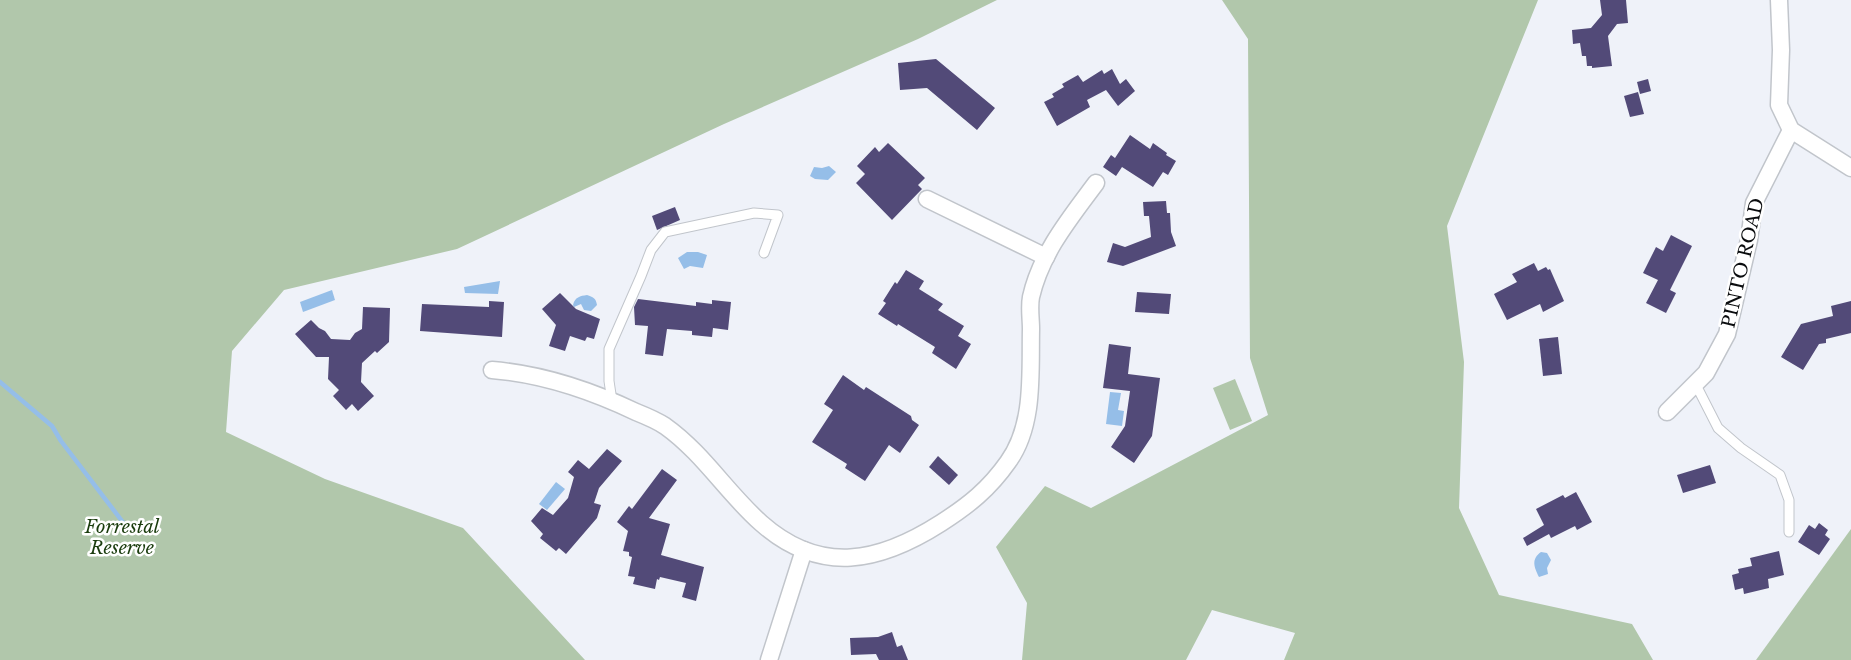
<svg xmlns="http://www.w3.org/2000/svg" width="1851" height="660" font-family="'Libre Baskerville',serif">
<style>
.green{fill:#b1c7ab}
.water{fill:#95bee8}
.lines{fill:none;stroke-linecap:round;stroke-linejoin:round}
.stream{stroke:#95bee8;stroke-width:4.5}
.building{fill:#524a78}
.service-casing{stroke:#c1c5cb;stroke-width:11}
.minor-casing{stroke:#c1c5cb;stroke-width:19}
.service{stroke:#fff;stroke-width:9}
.minor{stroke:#fff;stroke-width:16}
.labels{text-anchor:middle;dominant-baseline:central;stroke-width:5;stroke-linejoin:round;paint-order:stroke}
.street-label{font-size:18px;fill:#0a0c0e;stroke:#fff}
.park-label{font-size:18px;font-style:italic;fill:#1a3c0d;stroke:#fff}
</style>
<rect width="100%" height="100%" fill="#eff2f9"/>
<g class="green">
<polygon points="0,0 997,0 918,39 724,124 457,249 284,290 232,351 226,432 325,479 463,528 585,660 0,660"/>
<polygon points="1222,0 1538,0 1447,226 1464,362 1459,508 1499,595 1632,624 1653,660 1284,660 1295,633 1212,610 1186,660 1022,660 1027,603 996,547 1045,486 1091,508 1268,415 1250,358 1248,39"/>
<polygon points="1235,379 1252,421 1230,430 1213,388"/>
<polygon points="1851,529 1851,660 1756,660"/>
</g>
<g class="water">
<polygon points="829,166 836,172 828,180 815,179 810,176 814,167 822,168"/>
<polygon points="687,252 698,252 707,255 703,268 690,266 684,269 678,258"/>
<polygon points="500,281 498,294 465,293 464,287"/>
<polygon points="332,290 335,300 303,312 300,302"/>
<path d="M587,295C593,297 596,298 597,305L591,311L584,310L581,304L574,307L573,305C575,297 580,296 587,295Z"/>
<polygon points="1110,392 1121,393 1118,410 1124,411 1122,426 1106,424"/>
<polygon points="556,482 565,489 547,510 539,504"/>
<path d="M1541,552L1547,553L1551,560L1547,568L1548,574L1539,577C1534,567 1531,559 1541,552Z"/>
</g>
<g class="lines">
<polyline class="stream" points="0,382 52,426 61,441 125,525"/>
</g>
<g class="building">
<polygon points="1600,0 1626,0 1628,23 1617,24 1608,36 1612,66 1592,68 1592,66 1587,66 1586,56 1582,56 1580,43 1573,44 1572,30 1591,28 1602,15"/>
<polygon points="936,59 995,108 977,130 927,88 900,90 898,63"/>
<polygon points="1112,69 1120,84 1126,79 1135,91 1118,106 1106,90 1087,100 1090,107 1057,126 1044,102 1054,97 1052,94 1064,87 1062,84 1078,75 1083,82 1102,70 1104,74"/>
<polygon points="1648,79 1651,91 1640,94 1637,82"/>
<polygon points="1638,92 1644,114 1630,117 1624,96"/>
<polygon points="1130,135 1150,149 1153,143 1167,153 1166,155 1176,161 1168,175 1163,172 1153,187 1122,167 1116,176 1103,167 1111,155 1115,158"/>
<polygon points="888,143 925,178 918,185 922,189 892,220 856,183 865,174 857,166 875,147 879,152"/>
<polygon points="1166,201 1167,213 1170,213 1171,232 1176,246 1123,266 1107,262 1113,243 1125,247 1151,237 1149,216 1144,216 1143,202"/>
<polygon points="675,207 680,220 657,230 652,216"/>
<polygon points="1671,235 1692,246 1670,290 1676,293 1666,313 1646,303 1658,280 1643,273 1656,247 1663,251"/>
<polygon points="1534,263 1538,271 1546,267 1548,270 1550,269 1564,301 1543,312 1540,304 1507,320 1494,294 1517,282 1512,274"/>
<polygon points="906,270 924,281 919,289 943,304 938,310 964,326 958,336 971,344 956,369 932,353 935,347 898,324 897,326 878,314 886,303 883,301 895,282 897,284"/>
<polygon points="1137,292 1171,294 1169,314 1135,312"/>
<polygon points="560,293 576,309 600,319 594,339 587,337 585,341 570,336 565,351 549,346 556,325 542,309"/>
<polygon points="638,299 696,306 696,302 712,304 712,300 731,302 728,330 713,328 712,337 692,335 692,331 667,329 663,356 645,354 648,326 635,325 634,307"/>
<polygon points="489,301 504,302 502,337 420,331 422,304 489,307"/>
<polygon points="1851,301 1851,333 1826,339 1826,343 1819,344 1803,370 1781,357 1801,324 1833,316 1831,306"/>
<polygon points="363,307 390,308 389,342 377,353 375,351 362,363 361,382 374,396 358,411 352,404 346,410 333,396 339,390 328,379 329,357 316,357 295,334 311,320 319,328 325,331 331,339 350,340 355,333 362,329"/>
<polygon points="1558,337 1562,374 1543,376 1539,339"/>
<polygon points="1109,344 1131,347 1128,374 1160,378 1152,436 1134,463 1111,447 1125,426 1130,391 1103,388"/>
<polygon points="843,375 864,390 866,387 911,416 912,420 919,425 900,453 889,445 865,481 845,468 847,464 812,442 833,410 824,404"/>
<polygon points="607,449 622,461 599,488 594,503 601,505 597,518 566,554 559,548 556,551 540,538 543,534 531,521 542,508 553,515 568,498 574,477 568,472 578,460 589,469"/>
<polygon points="938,456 958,475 949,485 929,467"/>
<polygon points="1710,465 1716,483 1683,493 1677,475"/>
<polygon points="662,469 677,480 649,518 670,524 661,555 704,567 696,601 682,597 686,583 660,577 659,580 657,579 655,589 633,584 635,577 628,576 632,557 629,556 629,552 623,551 628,531 617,522 629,506 632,509"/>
<polygon points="1576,492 1592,522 1577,530 1575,526 1551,538 1549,534 1527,546 1523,538 1544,525 1536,509 1563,495 1565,498"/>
<polygon points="1819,523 1828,530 1825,535 1830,539 1819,555 1798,542 1809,525 1815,529"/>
<polygon points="1779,551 1784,575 1768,579 1769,588 1744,594 1743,588 1735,590 1732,575 1739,573 1738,569 1752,566 1750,558"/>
<polygon points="892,632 897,647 902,645 908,660 879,660 876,654 851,655 850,638 878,637"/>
</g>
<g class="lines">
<defs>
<g id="service">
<polyline points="1695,383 1718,428 1741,448 1780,475 1789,500 1789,532"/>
<polyline points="612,401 609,381 609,349 641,276 651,250 665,232 754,213 778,215 764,253"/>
</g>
<g id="minor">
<polyline points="1779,0 1781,50 1779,105 1791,130 1851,168"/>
<polyline points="927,199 1046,257"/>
<path d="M492,370C542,374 592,391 636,412C646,416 656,420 665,426C703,453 727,493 761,523C821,576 880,562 941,523C969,505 989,489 1008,462C1035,425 1030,372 1031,329C1031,319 1029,307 1031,297C1041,253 1070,218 1096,183"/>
<polyline points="1667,412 1706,373 1727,334 1749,240 1754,203 1791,130"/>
<polyline points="769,660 804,550"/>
</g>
</defs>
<use href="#service" class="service-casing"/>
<use href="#minor" class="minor-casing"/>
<use href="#service" class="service"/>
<use href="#minor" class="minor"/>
</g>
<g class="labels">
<g class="street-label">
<text transform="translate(1743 263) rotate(-77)">PINTO ROAD</text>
</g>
<g class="park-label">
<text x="122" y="527">Forrestal<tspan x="122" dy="21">Reserve</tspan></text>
</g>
</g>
</svg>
